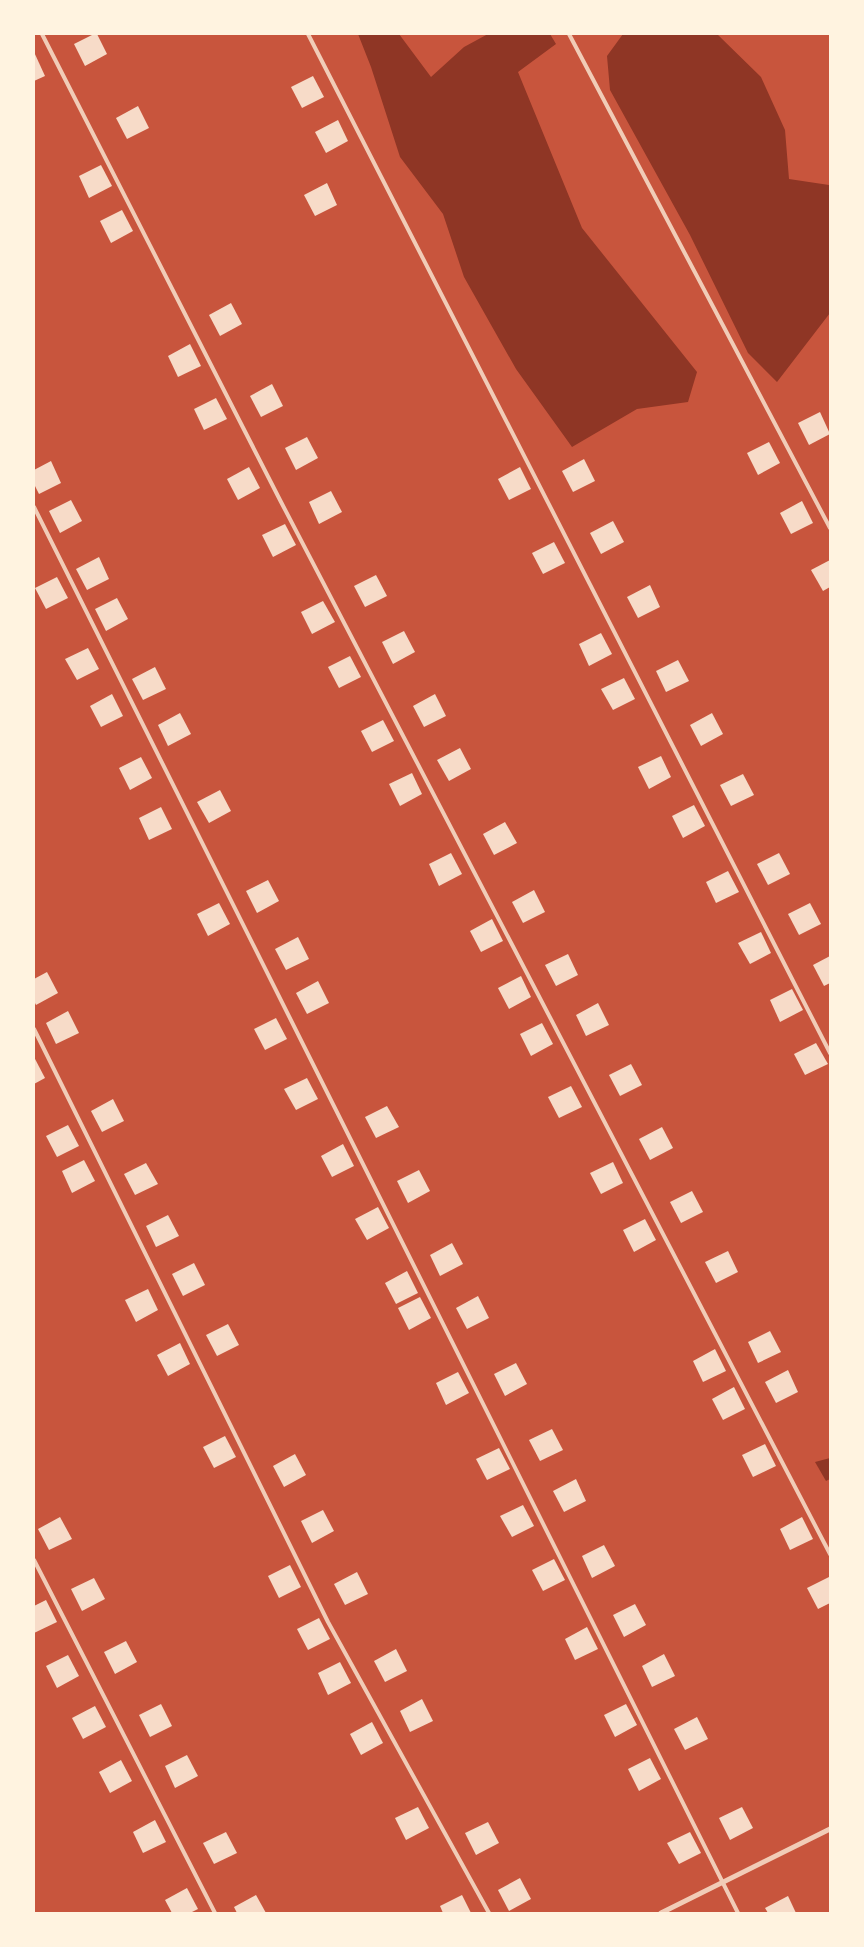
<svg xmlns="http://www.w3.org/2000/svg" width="864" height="1947" font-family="'Crimson Pro',serif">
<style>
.water{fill:#8f3625}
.building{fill:#f7dbc8}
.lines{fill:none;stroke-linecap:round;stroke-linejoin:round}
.service{stroke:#f1ccb7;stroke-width:4}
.minor{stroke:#f1ccb7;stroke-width:5}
</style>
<rect width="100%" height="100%" fill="#c8553d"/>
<g class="water">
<polygon points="358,34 399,34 431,77 464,47 488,34 550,34 556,44 518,72 582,228 697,372 688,402 637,409 572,447 516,369 464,277 443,214 400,157 371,67"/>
<polygon points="623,34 717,34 761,77 785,130 789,179 829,185 830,187 830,313 777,382 748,353 690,235 610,90 607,56"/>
<polygon points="830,1458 830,1479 826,1481 815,1462"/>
</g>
<g class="building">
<polygon points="94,34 97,34 107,54 85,66 74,44"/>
<polygon points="34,52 45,76 34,81"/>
<polygon points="313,76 324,97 302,108 291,87"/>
<polygon points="138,106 149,128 127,139 116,118"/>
<polygon points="338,120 348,141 326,153 315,132"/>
<polygon points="101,165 112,186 89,198 79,176"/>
<polygon points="327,183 337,205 315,216 304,195"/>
<polygon points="122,210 133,231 111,243 100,221"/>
<polygon points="231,303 242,324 220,336 209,315"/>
<polygon points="190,344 201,366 178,377 168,356"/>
<polygon points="272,384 283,406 261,417 250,396"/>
<polygon points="216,398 227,419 204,430 194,409"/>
<polygon points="820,412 830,434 809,445 798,423"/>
<polygon points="307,437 318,458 296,470 285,448"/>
<polygon points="769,442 780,463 758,475 747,453"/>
<polygon points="584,459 595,481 573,492 562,471"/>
<polygon points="51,461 61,483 39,494 34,484 34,470"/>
<polygon points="249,467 260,488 238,500 227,479"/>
<polygon points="520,467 531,489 509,500 498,479"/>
<polygon points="331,491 342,512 319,524 309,502"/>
<polygon points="71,500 82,521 60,533 49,511"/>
<polygon points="802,501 813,523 791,534 780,513"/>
<polygon points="613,521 624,542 601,554 590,533"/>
<polygon points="285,524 296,545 273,557 262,535"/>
<polygon points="554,542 565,563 543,574 532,553"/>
<polygon points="99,557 109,579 87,590 76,569"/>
<polygon points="830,560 830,587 823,591 811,570"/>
<polygon points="376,575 387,596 365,607 354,586"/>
<polygon points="57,577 68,598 46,609 35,588"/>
<polygon points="650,585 660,607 638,618 627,597"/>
<polygon points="117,598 128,619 106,631 95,609"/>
<polygon points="323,601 335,622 312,634 301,612"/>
<polygon points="404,631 415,652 393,664 382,642"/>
<polygon points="601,633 612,654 589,666 579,644"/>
<polygon points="88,648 99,669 77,680 65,659"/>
<polygon points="350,656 361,677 339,688 328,667"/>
<polygon points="678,660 689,681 666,692 656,671"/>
<polygon points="155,667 166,689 143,700 132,679"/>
<polygon points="624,678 635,699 613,710 601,689"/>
<polygon points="112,694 123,716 101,727 90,706"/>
<polygon points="435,694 446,716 424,727 413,706"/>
<polygon points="180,713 191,734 168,746 158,725"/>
<polygon points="712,713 723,734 701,746 690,725"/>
<polygon points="383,720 394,741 372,752 361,731"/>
<polygon points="460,748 471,769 449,781 437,760"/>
<polygon points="661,756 671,777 649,789 638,767"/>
<polygon points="141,757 152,778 130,790 119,768"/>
<polygon points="412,773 422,794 400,806 389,784"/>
<polygon points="743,774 754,795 731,806 720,785"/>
<polygon points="220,790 231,811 209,823 197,802"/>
<polygon points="694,805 705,826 683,838 672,816"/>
<polygon points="161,807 172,829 149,840 139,818"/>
<polygon points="505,822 517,843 494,855 483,834"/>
<polygon points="451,853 462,874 439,886 429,864"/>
<polygon points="779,853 790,874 768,885 757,864"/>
<polygon points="728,871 739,892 716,903 706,882"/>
<polygon points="268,880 279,901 257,913 246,891"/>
<polygon points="534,890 545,912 523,923 512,902"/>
<polygon points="219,903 230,924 208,936 197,914"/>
<polygon points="810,903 821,924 799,935 788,914"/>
<polygon points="492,919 503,941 481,952 470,931"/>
<polygon points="761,932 771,953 750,964 738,943"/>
<polygon points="298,937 309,959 286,970 275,949"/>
<polygon points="568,954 578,975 556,986 545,965"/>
<polygon points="830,956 830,983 824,986 813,965"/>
<polygon points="47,972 58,993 36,1005 34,1001 34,979"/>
<polygon points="521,976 531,997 509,1009 498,988"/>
<polygon points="318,981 329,1003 307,1014 296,993"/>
<polygon points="792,989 803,1010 780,1022 770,1000"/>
<polygon points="598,1003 609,1025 586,1036 576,1015"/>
<polygon points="68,1011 79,1033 56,1044 46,1023"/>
<polygon points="276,1018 287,1039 265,1050 254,1029"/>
<polygon points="542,1023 553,1044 531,1056 520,1034"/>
<polygon points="816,1043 828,1064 805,1075 794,1054"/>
<polygon points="34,1057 45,1078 34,1084"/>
<polygon points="631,1064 642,1085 620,1096 609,1075"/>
<polygon points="307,1078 318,1099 296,1110 284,1089"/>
<polygon points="571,1086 582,1107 559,1118 548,1097"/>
<polygon points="113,1099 124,1121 102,1132 91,1111"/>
<polygon points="387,1106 399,1127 376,1138 365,1117"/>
<polygon points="68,1125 79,1146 57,1157 46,1136"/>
<polygon points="662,1127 673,1148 650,1160 639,1139"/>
<polygon points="343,1144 354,1166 332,1177 321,1156"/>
<polygon points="84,1160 95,1181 72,1193 62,1171"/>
<polygon points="613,1162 623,1183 601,1194 590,1173"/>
<polygon points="146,1163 158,1184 135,1195 124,1174"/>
<polygon points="419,1170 430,1191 408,1203 397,1181"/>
<polygon points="692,1191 703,1212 681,1223 670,1202"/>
<polygon points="378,1207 389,1228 367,1240 355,1219"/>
<polygon points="168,1215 179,1236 156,1247 146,1226"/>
<polygon points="645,1219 656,1240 634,1252 623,1230"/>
<polygon points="452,1243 463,1264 440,1276 430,1255"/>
<polygon points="728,1251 738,1272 716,1283 705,1262"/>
<polygon points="194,1263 205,1285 183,1296 172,1274"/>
<polygon points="407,1271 418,1293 396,1304 385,1283"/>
<polygon points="148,1289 158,1310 136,1322 125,1300"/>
<polygon points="478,1296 489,1318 467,1329 456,1308"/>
<polygon points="420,1297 431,1318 409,1330 398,1308"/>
<polygon points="228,1324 239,1345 217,1356 206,1335"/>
<polygon points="770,1331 781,1352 758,1363 748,1342"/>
<polygon points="180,1343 190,1364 168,1376 157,1355"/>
<polygon points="715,1349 726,1371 703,1382 693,1361"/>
<polygon points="516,1363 527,1384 505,1396 494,1374"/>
<polygon points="788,1370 798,1392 776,1403 765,1382"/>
<polygon points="458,1372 469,1393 446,1405 436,1383"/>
<polygon points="734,1387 745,1409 723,1420 712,1399"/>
<polygon points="552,1429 563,1450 540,1461 529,1440"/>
<polygon points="225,1436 236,1457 214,1468 203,1447"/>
<polygon points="765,1444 776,1466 753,1477 742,1455"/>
<polygon points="499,1448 510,1469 487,1480 476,1459"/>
<polygon points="295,1454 306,1475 284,1487 273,1466"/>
<polygon points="576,1479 586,1501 564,1512 553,1491"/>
<polygon points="523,1505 534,1526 512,1537 500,1516"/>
<polygon points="323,1510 334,1531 312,1543 301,1521"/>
<polygon points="60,1517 72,1539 49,1550 38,1529"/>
<polygon points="802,1517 813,1539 790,1550 780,1529"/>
<polygon points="604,1545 615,1566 592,1578 582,1556"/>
<polygon points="554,1559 565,1580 543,1591 532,1570"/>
<polygon points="290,1565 301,1587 279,1598 268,1576"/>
<polygon points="357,1572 368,1594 345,1605 334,1584"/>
<polygon points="829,1577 830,1603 818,1609 807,1588"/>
<polygon points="94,1578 105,1599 82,1611 71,1589"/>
<polygon points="46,1600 57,1622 34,1633 34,1606"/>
<polygon points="635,1604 646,1625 624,1637 613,1615"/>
<polygon points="319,1618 330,1639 308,1650 297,1629"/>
<polygon points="587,1627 598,1649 575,1660 565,1639"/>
<polygon points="126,1641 137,1662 115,1674 104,1652"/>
<polygon points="396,1649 407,1671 385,1682 374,1661"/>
<polygon points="664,1654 675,1676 652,1687 642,1666"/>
<polygon points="68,1655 79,1676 57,1688 46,1666"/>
<polygon points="340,1662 351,1683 328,1695 318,1673"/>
<polygon points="422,1699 433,1721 410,1732 400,1711"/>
<polygon points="161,1704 172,1726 150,1737 139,1715"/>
<polygon points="626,1704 637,1725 615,1737 604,1715"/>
<polygon points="95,1706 106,1727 83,1739 72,1718"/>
<polygon points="697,1717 708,1739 685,1750 674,1729"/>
<polygon points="372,1722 383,1743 361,1755 350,1734"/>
<polygon points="187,1755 198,1776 175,1788 165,1766"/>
<polygon points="650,1758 661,1779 639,1791 628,1769"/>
<polygon points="121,1760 132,1781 110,1793 99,1772"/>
<polygon points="418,1807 429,1828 406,1840 395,1818"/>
<polygon points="742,1807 753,1828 730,1840 719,1818"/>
<polygon points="155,1820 166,1842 143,1853 133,1832"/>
<polygon points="488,1822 499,1843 476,1855 465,1833"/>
<polygon points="226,1832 237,1853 214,1864 203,1843"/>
<polygon points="690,1832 701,1853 679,1864 667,1843"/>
<polygon points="520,1878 531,1899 509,1911 498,1890"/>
<polygon points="187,1888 198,1909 190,1913 172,1913 165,1900"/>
<polygon points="256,1895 266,1913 237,1913 234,1907"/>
<polygon points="462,1895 471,1913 443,1913 440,1906"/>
<polygon points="788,1896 796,1913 768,1913 765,1908"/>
</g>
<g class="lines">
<g class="service">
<polyline points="42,34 280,500 830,1554"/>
<polyline points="308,34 830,1053"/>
<polyline points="569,34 830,528"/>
<polyline points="34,507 738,1913"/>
<polyline points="34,1029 328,1622 489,1913"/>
<polyline points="34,1560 215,1913"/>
</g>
<polyline class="minor" points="661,1913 830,1829"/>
</g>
<rect width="864" height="1947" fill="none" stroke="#fff3e0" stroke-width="70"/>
</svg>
